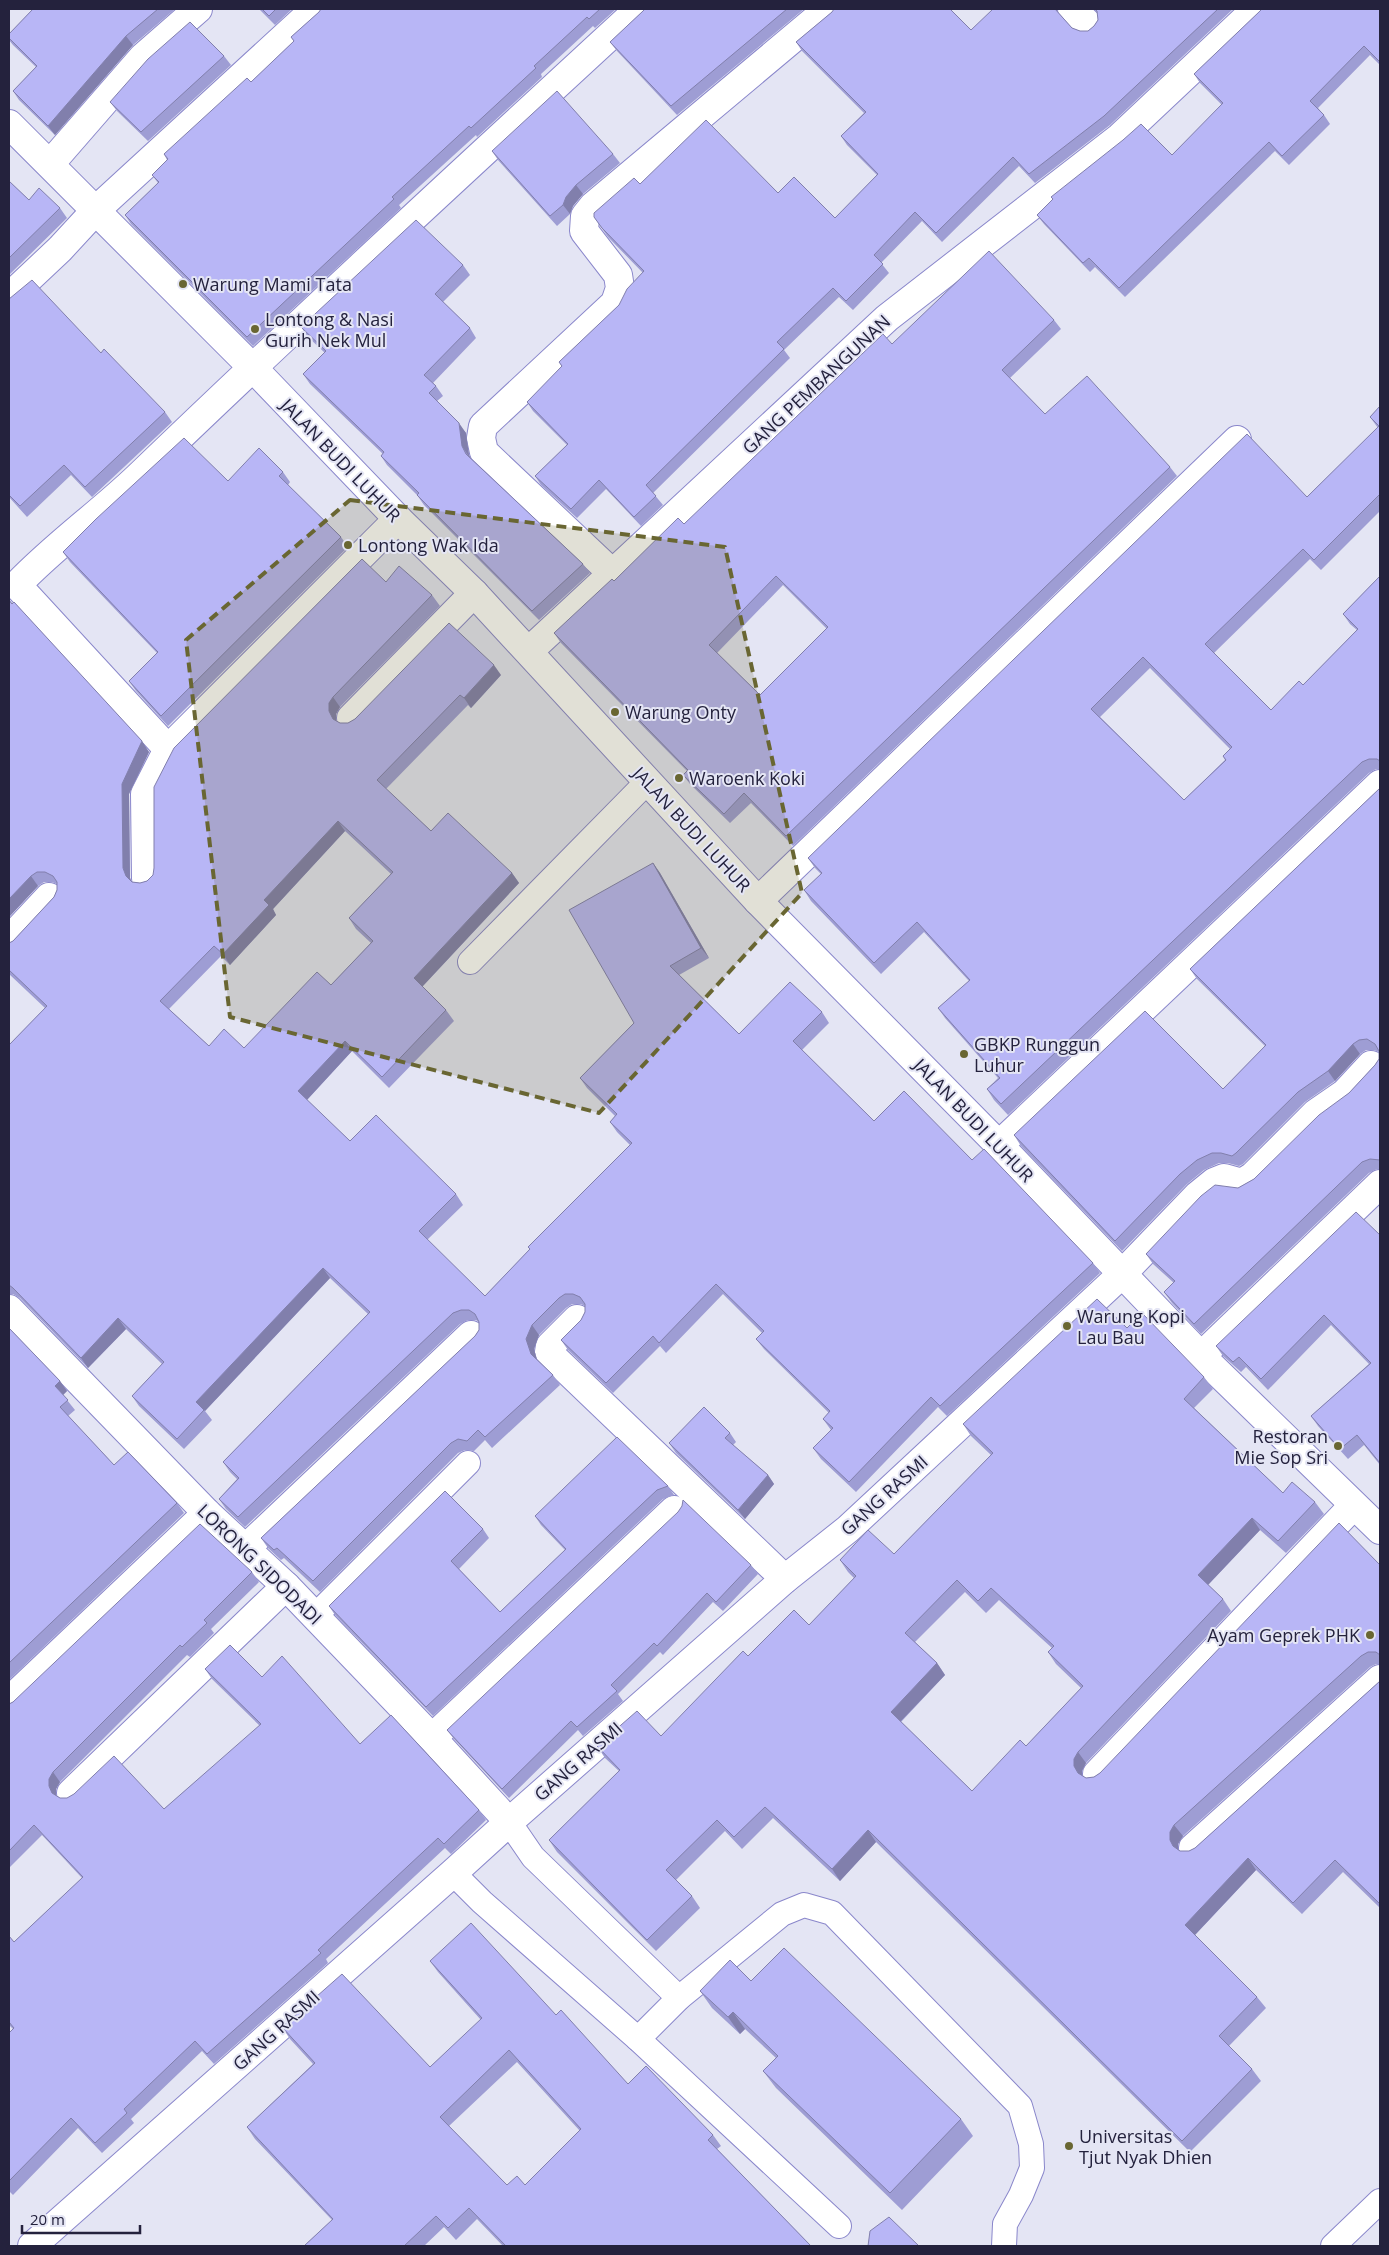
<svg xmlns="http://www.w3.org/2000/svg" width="1389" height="2255" font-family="'Open Sans',sans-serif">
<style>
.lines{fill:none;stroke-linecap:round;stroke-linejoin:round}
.service-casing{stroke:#8a87cb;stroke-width:26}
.minor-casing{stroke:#8a87cb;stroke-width:30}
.service{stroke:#fff;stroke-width:24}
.minor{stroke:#fff;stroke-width:28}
.wall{fill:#9e9dd4;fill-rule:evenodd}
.shaded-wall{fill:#817fac}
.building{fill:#b8b6f6;stroke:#817fac;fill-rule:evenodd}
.marked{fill:#696632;fill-opacity:0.2;stroke:#696632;stroke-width:4;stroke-dasharray:10 6;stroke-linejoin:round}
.poi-dot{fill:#696632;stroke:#e4e5f4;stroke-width:2}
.labels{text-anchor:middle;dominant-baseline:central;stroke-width:4;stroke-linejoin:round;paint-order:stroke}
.poi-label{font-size:18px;fill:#24223d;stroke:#e4e5f4;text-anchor:start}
.street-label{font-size:18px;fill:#24223d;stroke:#e4e5f4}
</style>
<rect width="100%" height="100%" fill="#e4e5f4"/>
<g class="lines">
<defs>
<g id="service">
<polyline points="470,962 648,781"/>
<polyline points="315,1616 468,1463"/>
<polyline points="509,1822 533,1857 679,1998"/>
<polyline points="453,1873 482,1902 638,2039 679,1998 782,1914 804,1905 832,1913 1020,2106 1031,2144 1032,2168 1021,2195 1005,2224 1004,2246"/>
<polyline points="638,2039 839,2226"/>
<polyline points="1333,2246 1380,2201"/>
</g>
<g id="minor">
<polyline points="1072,9 1089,25"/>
<polyline points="9,124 252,367 398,519 474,593 758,901 999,1145 1201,1356 1380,1530"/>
<polyline points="50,164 143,57 198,9"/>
<polyline points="9,297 60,249 96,210 315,9"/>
<polyline points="612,573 484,452 481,438 483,426 615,303 620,288 618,275 584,231 585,216 593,206 828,9"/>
<polyline points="529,651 887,318 1120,137 1256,9"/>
<polyline points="351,718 474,593"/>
<path d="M168,749L17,585C54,546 98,515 138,477C302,319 471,164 639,9"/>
<polyline points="146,878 145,794 168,749 398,519"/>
<polyline points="758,901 1237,440"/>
<polyline points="9,940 49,897"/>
<polyline points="999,1145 1380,784"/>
<polyline points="9,1309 207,1513 286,1586 432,1738 509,1822"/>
<polyline points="577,1319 550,1346 549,1352 551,1355 785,1579"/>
<polyline points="1201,1356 1380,1184"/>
<polyline points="246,1548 471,1335"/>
<polyline points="9,1701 207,1513"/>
<polyline points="432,1738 674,1510"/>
<polyline points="1097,1774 1353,1506"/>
<polyline points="71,1793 286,1586"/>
<polyline points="1193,1848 1380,1679"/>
<polyline points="32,2246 453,1873 509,1822 785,1579 848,1529 1122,1274 1198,1195 1214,1182 1224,1178 1242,1183 1253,1176 1316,1113 1345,1093 1371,1065"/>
</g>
</defs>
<use href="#service" class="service-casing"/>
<use href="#minor" class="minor-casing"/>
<use href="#service" class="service"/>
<use href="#minor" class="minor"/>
</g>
<g class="wall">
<polygon points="33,9 175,9 133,45 55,135 19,100 13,91 36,67 13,45 9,40 9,34"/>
<polygon points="259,9 292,9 275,25"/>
<polygon points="321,9 616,9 595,28 593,26 541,74 542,77 477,137 476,135 399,205 401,208 253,346 131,224 125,215 158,183 152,175 167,160 164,154 251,82 294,41 291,37 319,12"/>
<polygon points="645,9 804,9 677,115 617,51 610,42 643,11"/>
<polygon points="1057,9 1057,11 1072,28 1080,31 1088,31 1094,26 1098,20 1098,13 1093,9 1233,9 1110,125 1035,183 1019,166 942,242 922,221 881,263 889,273 853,310 839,297 784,350 790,358 653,493 663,505 641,526 606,489 577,518 541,485 535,476 567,445 533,411 527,402 562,367 559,362 619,305 643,273 608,237 594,217 640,184 778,193 835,218 877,175 847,145 841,136 864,113 802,51 796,42 832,12 971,30"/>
<polygon points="1380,9 1380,65 1370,55 1318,108 1324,115 1330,124 1289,165 1275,151 1125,297 1095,267 1090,272 1044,224 1037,215 1053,200 1051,197 1172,155 1222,105 1200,83 1194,74 1260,11"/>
<polygon points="224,56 231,65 148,141 117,111 110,102"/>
<polygon points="492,151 613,154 620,163 583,194 573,206 570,214 557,226 498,160"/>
<polygon points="9,181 29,200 60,208 67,218 9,275"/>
<polygon points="463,265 470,275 443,302 470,328 476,338 433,383 436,386 443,396 437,401 466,433 469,456 583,564 590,573 539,620 424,505 417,495 387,465 381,456 383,454 310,384 303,374 325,353 308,337 301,327"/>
<polygon points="9,299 101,353 165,412 172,422 92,497 71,475 27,517 9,497"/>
<path d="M1054,320L1061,329L1010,378L1045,414L1170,467L1177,476L793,846L751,803L730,823L690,784L683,775L687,771L561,643L554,633L614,581L684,524L892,344ZM783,585L827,629L760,695L717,653Z"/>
<path d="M1380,406V511L1321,570L1310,559L1214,653L1271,710L1303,685L1357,630L1350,624L1343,614L1380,576V769H1376L1369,773L1008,1115L994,1100L987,1089L998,1078L945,1018L938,1008L969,981L924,932L881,974L811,901L804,890L821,874L815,868L808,858L1307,497L1378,428L1370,417ZM1150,668L1230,749L1223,756L1225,760L1184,800L1100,717Z"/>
<polygon points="283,472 290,482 288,485 341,537 348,547 168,726 136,691 129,681 157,653 70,562 63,552"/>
<path d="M386,582L432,595L440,606L340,707L336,714V721L340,723H348L501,675L471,708L468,705L386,789L431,831L512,873L519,883L422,987L446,1010L454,1021L389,1088L352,1051L307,1100L350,1141L456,1194L463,1205L427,1240L485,1296L530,1249L528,1247L630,1145L617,1132L610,1122L615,1116L587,1088L580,1078L634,1023L653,863L660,873L709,958L679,975L739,1034L822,1012L829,1023L802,1050L874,1121L972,1160L1093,1263L1100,1273L947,1416L938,1407L856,1492L821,1459L813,1448L831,1430L823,1419L829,1413L764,1349L756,1339L762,1333L723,1294L666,1353L660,1346L613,1393L568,1350L561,1340L581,1320L585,1312V1306L581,1304H572L566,1308L539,1335L534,1349L537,1359L553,1375L560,1385L492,1448L485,1440L474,1451L465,1450L458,1453L320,1592L284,1558L281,1560L268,1548L261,1538L475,1336L479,1330V1322L476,1320H468L460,1324L245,1527L226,1509L219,1499L237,1479L230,1472L223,1462L368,1314L330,1278L205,1411L212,1420L184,1449L139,1406L132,1396L162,1364L126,1329L88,1368L20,1298L13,1294H9V1045L45,1008L9,974V943L13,941L54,897L57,890V884L52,882H44L38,886L9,917V600L149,752L129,794L130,878L132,882L140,883L147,881L153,875ZM345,831L391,874L349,918L356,929L371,943L331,985L244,1048L209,1046L169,1009L221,956L230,965L276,915L273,909Z"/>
<polygon points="1380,788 1380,1169 1377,1169 1369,1173 1201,1334 1172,1303 1164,1292 1174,1283 1153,1264 1146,1254 1238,1188 1254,1179 1349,1093 1375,1065 1379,1059 1379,1052 1374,1050 1366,1050 1360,1054 1335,1081 1305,1102 1243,1164 1239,1166 1228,1163 1219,1163 1204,1170 1187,1184 1122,1251 1021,1146 1014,1135 1223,1089 1265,1046 1197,979 1190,969"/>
<polygon points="1380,1235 1380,1465 1364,1445 1348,1459 1318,1426 1311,1416 1369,1364 1331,1325 1268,1390 1246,1367 1241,1372 1223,1356 1216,1346"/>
<polygon points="9,1328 60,1381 67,1391 63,1395 75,1410 68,1416 114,1465 177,1503 184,1513 9,1680"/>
<path d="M1127,1328L1204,1377L1213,1389L1194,1408L1283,1493L1315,1502L1324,1514L1286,1553L1260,1530L1208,1585L1223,1599L1231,1611L1086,1763L1082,1771V1776L1086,1778L1094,1777L1100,1773L1380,1565V1664H1376L1370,1667L1183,1836L1178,1844V1850L1180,1851H1189L1195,1848L1380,1681V1908L1343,1872L1302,1914L1256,1870L1195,1935L1257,1997L1266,2008L1229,2046L1252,2069L1261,2081L1190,2152L876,1842L840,1881L773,1818L742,1849L725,1831L676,1880L692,1896L700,1908L656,1951L557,1852L549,1840L619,1771L605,1758L597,1746L661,1736L748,1656L809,1625L854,1578L848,1572L840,1560L894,1554L991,1455L971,1436L963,1424ZM965,1592L986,1613L999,1600L1052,1648L1048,1652L1056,1664L1081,1688L1026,1746L972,1791L901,1722L945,1675L937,1663L915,1642Z"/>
<polygon points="730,1433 736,1442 733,1445 768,1475 774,1484 745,1519 676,1453 669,1443"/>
<polygon points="668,1486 674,1495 663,1499 433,1716 335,1615 329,1606 483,1529 489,1538 459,1569 500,1612 565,1550 541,1525 535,1516"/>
<polygon points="751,1565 758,1574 723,1611 713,1602 663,1655 660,1652 618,1694 623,1701 583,1736 578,1730 509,1798 454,1739 447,1730"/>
<polygon points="252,1572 259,1582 211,1629 214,1633 190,1657 187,1655 60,1782 56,1789 56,1795 60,1798 164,1809 260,1726 212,1679 205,1669 262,1677 360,1744 479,1810 486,1820 451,1854 445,1848 326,1959 328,1963 214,2064 202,2051 131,2119 134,2123 102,2153 78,2128 13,2195 9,2191 9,2033 13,2029 9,2025 9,1936 14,1942 82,1878 42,1835 9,1868 9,1704"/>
<path d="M430,1961L556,2015L628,2084L713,2135L721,2146L717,2149L811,2246H503L477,2219L456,2240L444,2227L424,2246H304L332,2220L255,2139L247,2127L313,2064L290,2039L282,2027L430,2067L481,2020L438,1972ZM517,2062L580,2131L525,2185H507L449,2126Z"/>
<polygon points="751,1981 961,2119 973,2136 902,2210 776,2088 763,2071 776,2058 745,2029 740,2034 712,2008 700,1991"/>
</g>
<g class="shaded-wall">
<polygon points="126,36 133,45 55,135 48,126"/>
<polygon points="576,185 583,194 573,206 570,214 563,205 566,197"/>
<polygon points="459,423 466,433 469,455 473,463 462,446"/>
<polygon points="494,665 501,675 471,708 464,698"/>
<polygon points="333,697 340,707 336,714 336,722 333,719 329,711 329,703"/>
<polygon points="142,741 149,752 129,794 130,878 133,886 126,876 123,868 122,784"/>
<polygon points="338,821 345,831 273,909 276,915 230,965 223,954 264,900"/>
<polygon points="653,863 660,873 709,958 701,948"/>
<polygon points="512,873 519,883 421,988 414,978"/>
<polygon points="31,876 38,886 9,917 9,899"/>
<polygon points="345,1041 352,1051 305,1102 298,1091"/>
<polygon points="1353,1044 1360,1054 1335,1081 1328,1071"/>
<polygon points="323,1268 330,1278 205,1411 196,1402"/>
<polygon points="118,1318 126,1329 88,1368 81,1358"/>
<polygon points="532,1325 539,1335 534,1349 538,1364 531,1354 526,1339"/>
<polygon points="60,1381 67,1391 62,1396 55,1386"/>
<polygon points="768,1475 774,1484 745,1519 738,1510"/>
<polygon points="1252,1518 1260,1530 1206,1587 1198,1575"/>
<polygon points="937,1663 945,1675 899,1723 891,1712"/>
<polygon points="1078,1752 1086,1763 1082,1771 1082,1778 1078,1773 1074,1766 1074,1759"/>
<polygon points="53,1772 60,1782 56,1789 56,1796 52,1793 49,1786 49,1779"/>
<polygon points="1174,1825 1183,1836 1178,1844 1178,1852 1173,1846 1170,1840 1170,1832"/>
<polygon points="868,1830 876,1842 840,1881 832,1869"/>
<polygon points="1248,1858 1256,1870 1193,1937 1185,1925"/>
<polygon points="733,2012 745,2029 740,2034 728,2017"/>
</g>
<g class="building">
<polygon points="33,9 158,9 126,36 48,126 13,91 37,66 9,38 9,34"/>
<polygon points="262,9 276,9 269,16"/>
<polygon points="321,9 600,9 589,19 587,17 534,66 536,68 471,128 469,126 392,197 394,199 247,337 125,215 159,182 152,175 168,159 164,154 247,78 251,82 294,41 291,37 319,12"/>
<polygon points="645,9 787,9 671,106 610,42 643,11"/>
<polygon points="834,9 950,9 971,30 993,9 1055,9 1072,28 1080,31 1088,31 1094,26 1098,20 1097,11 1095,9 1218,9 1104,116 1029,174 1013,157 936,233 915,212 874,255 883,264 846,301 833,288 777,342 784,349 646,485 656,496 634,517 599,480 571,509 535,476 568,444 527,402 562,366 559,362 619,305 627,289 644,271 602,228 594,217 594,213 634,178 640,184 706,120 778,193 794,177 835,218 878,174 841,136 866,112 796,42 832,12"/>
<polygon points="1262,9 1380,9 1380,62 1364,46 1310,101 1324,115 1282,156 1269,142 1119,288 1089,258 1083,263 1037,215 1053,199 1051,197 1123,140 1141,124 1172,155 1223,103 1194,74 1260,11"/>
<polygon points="190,22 224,56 141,132 110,102 148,59"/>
<polygon points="557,91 613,154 576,185 566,197 563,205 550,216 492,151"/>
<polygon points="9,181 29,200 39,188 60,208 9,258"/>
<polygon points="416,220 463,265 435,294 470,328 424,375 436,386 429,393 459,423 462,446 466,454 583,564 532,611 417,495 419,493 381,456 384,452 303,374 326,351 301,327"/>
<path d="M989,251L1054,320L1002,370L1045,414L1087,376L1170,467L786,836L744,793L724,814L683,775L688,770L554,633L612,579L614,581L678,518L684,524L883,334L892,344ZM776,576L828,627L760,695L709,645Z"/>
<polygon points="32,280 101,353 104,349 165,412 85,487 64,465 20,506 9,495 9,299"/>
<path d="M1380,406V494L1314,560L1303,549L1205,644L1271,710L1299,681L1303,685L1358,629L1343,614L1380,576V761L1377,759H1369L1362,762L1001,1104L987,1089L1000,1078L938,1008L970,980L917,922L874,963L804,890L822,873L808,858L1247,434L1307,497L1379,426L1370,417ZM1143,657L1232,747L1223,756L1226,760L1184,800L1091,709Z"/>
<polygon points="184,438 228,481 259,448 283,472 279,476 341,537 161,716 129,681 158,652 63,552 96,519"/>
<path d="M362,559L386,582L399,566L432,595L333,697L329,703V711L333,719L340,723H348L355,719L449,623L494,665L464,698L460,695L377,780L431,831L448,813L512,873L414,978L446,1010L382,1077L345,1041L298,1091L350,1141L376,1115L456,1194L419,1231L485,1296L530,1249L528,1247L632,1143L610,1122L617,1114L580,1078L634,1023L569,910L653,863L701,948L670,966L739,1034L790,982L822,1012L793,1041L874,1121L904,1091L972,1160L984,1149L1093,1263L940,1406L931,1397L849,1482L813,1448L833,1428L823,1419L830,1411L756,1339L764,1331L716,1284L659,1343L653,1336L606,1383L561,1340L581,1320L585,1312V1304L580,1297L573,1294H565L559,1298L532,1325L526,1339L531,1354L553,1375L485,1437L478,1430L467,1441L458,1439L451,1443L313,1581L277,1548L274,1550L261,1538L475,1336L479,1330V1322L475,1314L469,1310H461L453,1313L238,1517L219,1499L239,1478L223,1462L370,1312L323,1268L196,1402L204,1410L177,1439L132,1396L164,1362L118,1318L81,1358L13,1288L9,1285V1045L47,1006L9,970V943L13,941L54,897L57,890V882L53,876L45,872H37L31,876L9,899V600L12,604L14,602L142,741L122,784L123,868L126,876L132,882L140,883L147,881L153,875L154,868V787L174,748ZM338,821L393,872L349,918L373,941L331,985L317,972L244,1048L224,1029L209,1046L160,1001L214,946L223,954L269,905L264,900Z"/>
<polygon points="1380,788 1380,1160 1370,1159 1362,1162 1194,1324 1164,1292 1175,1281 1146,1254 1201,1196 1215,1185 1238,1188 1254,1179 1319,1115 1349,1093 1375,1065 1379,1059 1379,1051 1375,1044 1367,1039 1359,1040 1353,1044 1328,1071 1298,1092 1236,1153 1232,1156 1221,1153 1212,1153 1197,1160 1180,1174 1115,1241 1014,1135 1145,1011 1223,1089 1266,1045 1190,969"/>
<polygon points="1356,1212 1380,1235 1380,1463 1357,1435 1340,1449 1311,1416 1371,1363 1324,1315 1261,1379 1239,1357 1233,1362 1216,1346"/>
<path d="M1097,1299L1127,1328L1142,1313L1204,1377L1184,1399L1283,1493L1292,1482L1315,1502L1278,1541L1252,1518L1198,1575L1223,1599L1078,1752L1074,1759V1766L1078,1773L1086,1778L1094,1777L1100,1773L1339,1523L1380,1565V1655L1376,1652H1368L1361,1656L1174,1825L1170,1832V1840L1173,1846L1180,1851H1189L1195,1848L1380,1681V1904L1335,1860L1293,1903L1248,1858L1185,1925L1257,1997L1219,2036L1252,2069L1182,2141L868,1830L832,1869L765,1807L734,1837L717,1820L666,1870L692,1896L647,1940L549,1840L620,1770L597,1746L637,1711L661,1736L743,1651L748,1656L794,1610L809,1625L856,1576L840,1560L868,1530L894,1554L993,1453L963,1424ZM957,1580L978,1601L991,1588L1054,1646L1048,1652L1083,1686L1026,1746L1020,1740L972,1791L891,1712L937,1663L905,1633Z"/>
<polygon points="9,1328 60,1381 55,1386 68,1400 60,1407 114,1465 128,1452 177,1503 9,1663"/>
<polygon points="704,1407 730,1433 725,1438 768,1475 738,1510 669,1443"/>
<polygon points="617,1437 668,1486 657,1490 426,1707 329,1606 445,1491 483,1529 451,1561 500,1612 566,1549 535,1516"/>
<polygon points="683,1500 751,1565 716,1602 707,1593 657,1646 654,1643 611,1685 617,1691 577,1727 571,1721 502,1789 447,1730 678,1512 682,1506"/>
<polygon points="200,1524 252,1572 204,1620 207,1623 182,1647 180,1645 53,1772 49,1779 49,1786 52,1793 60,1798 67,1798 74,1794 114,1756 164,1809 261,1724 205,1669 230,1645 262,1677 282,1656 360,1744 391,1715 479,1810 444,1844 438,1838 318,1950 321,1953 207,2054 195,2041 124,2109 127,2113 95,2143 71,2118 9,2181 9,2033 14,2028 9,2022 9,1936 14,1942 83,1877 34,1825 9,1851 9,1704 13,1702"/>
<path d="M471,1923L556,2015L561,2010L628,2084L646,2066L713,2135L708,2140L811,2246H506L469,2208L448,2228L436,2216L404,2246H304L333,2219L247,2127L315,2063L282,2027L342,1974L430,2067L482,2018L430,1961ZM509,2050L581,2129L525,2185L517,2176L507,2185L440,2117Z"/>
<polygon points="784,1948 961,2119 890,2193 763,2071 778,2056 733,2012 728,2017 700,1991 730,1960 751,1981"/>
<polygon points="889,2217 919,2246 868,2246 870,2231"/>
</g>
<path class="marked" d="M350,500L725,547L802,893L599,1113L230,1017L186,640Z"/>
<g class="poi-dot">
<circle cx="183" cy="284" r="5"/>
<circle cx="255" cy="329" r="5"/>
<circle cx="348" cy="545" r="5"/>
<circle cx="615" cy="712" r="5"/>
<circle cx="679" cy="778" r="5"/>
<circle cx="964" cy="1054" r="5"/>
<circle cx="1067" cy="1326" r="5"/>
<circle cx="1338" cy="1446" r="5"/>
<circle cx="1370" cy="1635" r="5"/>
<circle cx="1069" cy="2146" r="5"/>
</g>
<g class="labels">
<g class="poi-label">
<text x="193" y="284">Warung Mami Tata</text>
<text x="265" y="319">Lontong &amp; Nasi<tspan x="265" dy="21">Gurih Nek Mul</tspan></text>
<text x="358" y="545">Lontong Wak Ida</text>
<text x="625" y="712">Warung Onty</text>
<text x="689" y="778">Waroenk Koki</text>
<text x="974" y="1044">GBKP Runggun<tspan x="974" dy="21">Luhur</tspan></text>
<text x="1077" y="1316">Warung Kopi<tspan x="1077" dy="21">Lau Bau</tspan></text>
<text x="1328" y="1436" text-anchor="end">Restoran<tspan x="1328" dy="21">Mie Sop Sri</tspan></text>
<text x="1360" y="1635" text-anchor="end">Ayam Geprek PHK</text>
<text x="1079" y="2136">Universitas<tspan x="1079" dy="21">Tjut Nyak Dhien</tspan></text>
</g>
<g class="street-label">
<text transform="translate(816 384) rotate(-43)">GANG PEMBANGUNAN</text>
<text transform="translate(341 460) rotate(46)">JALAN BUDI LUHUR</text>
<text transform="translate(692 829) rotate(47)">JALAN BUDI LUHUR</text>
<text transform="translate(974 1120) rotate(46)">JALAN BUDI LUHUR</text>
<text transform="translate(884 1495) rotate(-42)">GANG RASMI</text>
<text transform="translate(260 1564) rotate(44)">LORONG SIDODADI</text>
<text transform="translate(578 1761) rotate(-41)">GANG RASMI</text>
<text transform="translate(276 2030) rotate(-42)">GANG RASMI</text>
</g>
</g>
<rect width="1389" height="2255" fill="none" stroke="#24223d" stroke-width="20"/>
<path d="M22 2225v8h118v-8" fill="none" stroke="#24223d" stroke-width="2.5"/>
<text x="30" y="2225" font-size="15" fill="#24223d" stroke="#e4e5f4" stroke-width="4" paint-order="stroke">20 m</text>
</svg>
